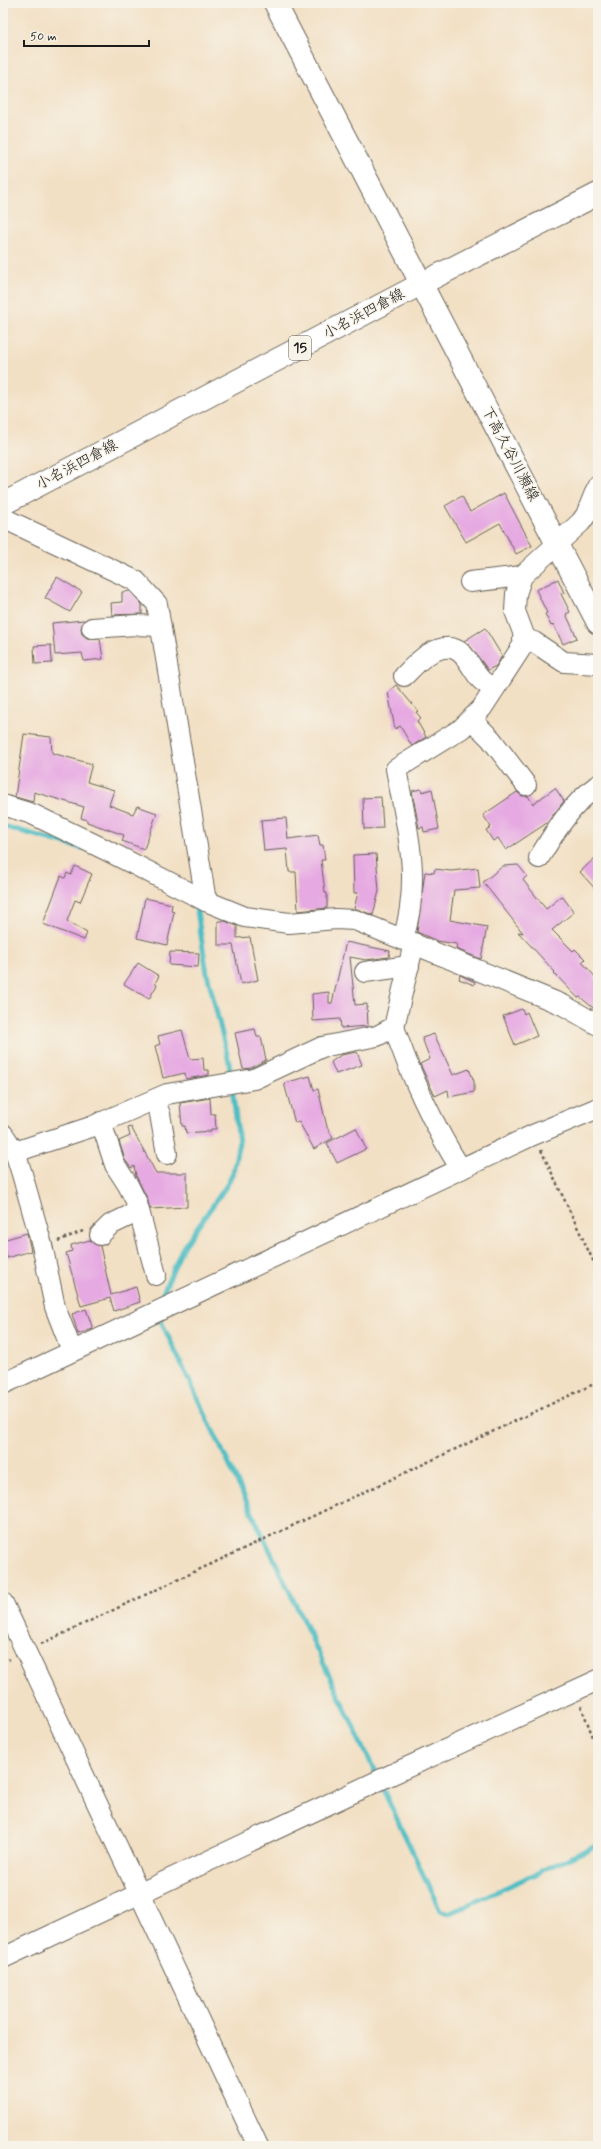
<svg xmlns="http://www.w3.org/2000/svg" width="601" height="2149" font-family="Mynerve,'Klee One',sans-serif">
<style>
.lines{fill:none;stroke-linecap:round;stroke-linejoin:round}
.stream{stroke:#4fbec4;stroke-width:5}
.building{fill:#e6a9e2}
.street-casing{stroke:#676157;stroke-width:22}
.secondary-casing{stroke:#676157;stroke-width:24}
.primary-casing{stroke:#676157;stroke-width:24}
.path{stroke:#676157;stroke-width:2.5;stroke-dasharray:3 3;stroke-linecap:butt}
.street{stroke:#fff;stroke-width:20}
.secondary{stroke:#fff;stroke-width:22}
.primary{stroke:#fff;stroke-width:22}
.labels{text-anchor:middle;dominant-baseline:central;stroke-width:3;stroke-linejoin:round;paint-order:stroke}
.shield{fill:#f7f3e8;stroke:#5e5c59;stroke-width:1}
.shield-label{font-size:14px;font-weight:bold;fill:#1c1c1c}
.street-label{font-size:15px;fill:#1c1c1c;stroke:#f7f3e8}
</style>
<rect width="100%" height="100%" fill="#f7f3e8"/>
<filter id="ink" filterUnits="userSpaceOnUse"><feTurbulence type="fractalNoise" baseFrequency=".025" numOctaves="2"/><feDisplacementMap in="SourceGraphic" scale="8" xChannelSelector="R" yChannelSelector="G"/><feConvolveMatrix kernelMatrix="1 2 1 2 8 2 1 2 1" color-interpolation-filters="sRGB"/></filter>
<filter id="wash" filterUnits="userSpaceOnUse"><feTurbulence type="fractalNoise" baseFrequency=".012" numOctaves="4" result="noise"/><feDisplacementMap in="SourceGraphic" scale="16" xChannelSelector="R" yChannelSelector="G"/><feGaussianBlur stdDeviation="0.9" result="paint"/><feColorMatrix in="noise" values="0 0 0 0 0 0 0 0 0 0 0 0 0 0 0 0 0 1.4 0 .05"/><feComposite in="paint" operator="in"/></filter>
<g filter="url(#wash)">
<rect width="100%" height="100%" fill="#f2e0c5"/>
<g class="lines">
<g class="stream">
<polyline points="3,826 81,848"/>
<polyline points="192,902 197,911 207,973 229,1062 231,1079"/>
<polyline points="158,1305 182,1249 227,1185 233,1173 239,1142 232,1087"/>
<polyline points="158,1315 378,1778"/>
<polyline points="381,1785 440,1910 448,1914 598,1845"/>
</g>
</g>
<g id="blocks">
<g class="building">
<polygon points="504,493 532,546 516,554 500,523 466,542 445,506 462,496 470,512"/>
<polygon points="57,577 82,592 70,612 45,598"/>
<polygon points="558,579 564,593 561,594 570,612 566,614 577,638 563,644 553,624 551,626 545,614 547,613 536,590"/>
<polygon points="130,591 142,604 142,614 112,615 111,603 122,602 122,592"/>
<polygon points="84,620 81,628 82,634 87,638 100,639 103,659 84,661 82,653 55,655 52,623"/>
<polygon points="485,628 502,656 496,666 488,670 470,646 464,641"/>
<polygon points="51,645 52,663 35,664 34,646"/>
<polygon points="396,685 418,711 416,712 421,718 417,721 426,737 412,746 400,726 395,729 388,692"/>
<polygon points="24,734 51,737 52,753 92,764 87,782 114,790 109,805 133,814 137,806 157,813 144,849 122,841 124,835 87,822 87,820 81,818 84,807 34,792 33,802 15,797"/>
<polygon points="555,788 564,801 547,823 506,850 498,838 493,841 486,830 491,827 483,815 517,792 522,796 528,796 533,804"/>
<polygon points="421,789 422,792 432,789 439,829 424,832 423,827 419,828 412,791"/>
<polygon points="381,797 383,828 364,829 363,798"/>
<polygon points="286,818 288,839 318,835 320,845 323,845 325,860 321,860 325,893 327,893 327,908 298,911 296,872 289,872 287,849 264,851 261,820"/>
<polygon points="376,854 379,891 373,915 354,908 358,893 354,893 353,855"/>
<polygon points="598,855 598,892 580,872"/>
<polygon points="518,865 527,876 523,880 546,909 562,896 574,912 552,930 573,951 575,949 585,959 582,962 598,980 598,1012 580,997 578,998 554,973 555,972 518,932 523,933 483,882 503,866"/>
<polygon points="75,866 92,874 80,902 75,900 67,921 87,933 84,940 43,924 61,876 65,878 67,873 71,875"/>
<polygon points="478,868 480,888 454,890 450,920 487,927 481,959 456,949 457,944 437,941 417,932 425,872 434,873 435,869 451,871"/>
<polygon points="145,898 172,904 171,911 174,912 167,945 137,938"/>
<polygon points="218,921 225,921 237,926 237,938 250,937 258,980 241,984 233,945 218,945"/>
<polygon points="346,942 390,951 389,957 366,960 350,957 355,1005 367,1004 368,1026 341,1028 340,1019 313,1021 312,994 329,992 329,1003 332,1003"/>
<polygon points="170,952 199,953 198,967 169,965"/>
<polygon points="138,963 159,976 155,983 157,985 149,999 124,984"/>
<polygon points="460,975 475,982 474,985 459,979"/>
<polygon points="522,1009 524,1014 527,1012 537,1036 515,1045 503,1016"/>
<polygon points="255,1029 257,1037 261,1037 266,1060 251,1068 243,1069 235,1033"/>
<polygon points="182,1030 190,1059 203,1058 204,1070 209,1070 209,1075 186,1079 185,1073 163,1078 155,1046 160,1044 158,1036"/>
<polygon points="434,1034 453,1075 469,1069 474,1081 474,1092 449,1097 448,1090 435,1096 420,1064 430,1059 422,1038"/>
<polygon points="357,1052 362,1065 336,1074 331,1062 341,1055"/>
<polygon points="310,1076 314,1090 318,1089 327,1127 333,1138 314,1149 299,1122 295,1123 284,1083"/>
<polygon points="210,1098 211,1114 215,1114 216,1129 211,1129 211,1131 186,1133 185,1126 182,1126 180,1103"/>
<polygon points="131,1127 156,1173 187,1173 187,1207 150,1209 147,1198 136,1176 134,1166 131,1168 125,1160 119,1141 130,1136 128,1128"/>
<polygon points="356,1128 366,1149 337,1163 327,1143"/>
<polygon points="27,1233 31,1251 7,1258 3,1240"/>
<polygon points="90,1240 100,1246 111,1295 136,1287 140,1302 114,1311 110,1298 81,1306 66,1253 72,1251 71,1245"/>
<polygon points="86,1309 93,1329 78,1334 72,1314"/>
</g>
</g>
</g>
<g filter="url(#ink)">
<use href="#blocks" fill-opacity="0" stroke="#676157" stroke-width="1"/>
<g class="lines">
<defs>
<g id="street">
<polyline points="3,518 136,581 157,604 206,901"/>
<polyline points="470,582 522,576"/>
<polyline points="92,628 136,625 160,626"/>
<polyline points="523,638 534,642 564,662 598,664"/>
<path d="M404,676C411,669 419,660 427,655C473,627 468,690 496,685"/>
<polyline points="471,719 491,739 526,785"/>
<polyline points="3,805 32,814 106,850 206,901 245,917 289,923 336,919 355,920 563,1005 598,1025"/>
<path d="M539,858C555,831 572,804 598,785"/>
<path d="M403,939C422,879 407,828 396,769L461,729L482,708L523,645L524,635L515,611L516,594L522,576L581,522L586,515L598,485"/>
<polyline points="365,972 409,966"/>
<path d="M394,1027C409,1072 435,1129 461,1169"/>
<polyline points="154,1100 160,1114 167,1154"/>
<polyline points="101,1122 115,1165 128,1185 137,1203 156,1275"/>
<polyline points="3,1134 15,1152 22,1174 42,1245 55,1307 72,1351"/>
<polyline points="15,1152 91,1127 167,1094 254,1079 322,1047 377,1036 394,1027 414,943"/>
<polyline points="100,1235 110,1225 139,1211"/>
<polyline points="3,1384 533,1135 598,1108"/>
<polyline points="3,1603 258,2146"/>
<polyline points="3,1958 384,1778 598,1680"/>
</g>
<polyline id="secondary" points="275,3 598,623"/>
<polyline id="primary" points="3,504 421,284 598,194"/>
</defs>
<use href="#street" class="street-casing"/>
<use href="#secondary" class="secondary-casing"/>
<use href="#primary" class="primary-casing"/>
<g class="path">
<polyline points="541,1150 598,1271"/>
<polyline points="58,1241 83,1231"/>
<polyline points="41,1644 598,1382"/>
<polyline points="3,1662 10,1659"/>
<polyline points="581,1706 598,1750"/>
</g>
<use href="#street" class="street"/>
<use href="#secondary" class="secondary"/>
<use href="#primary" class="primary"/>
</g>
</g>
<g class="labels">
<rect class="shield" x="289" y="336" width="22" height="24" rx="3"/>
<g class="shield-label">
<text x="300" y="348">15</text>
</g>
<g class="street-label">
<text transform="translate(364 314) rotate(-28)">小名浜四倉線</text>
<text transform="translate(510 454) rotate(62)">下高久谷川瀬線</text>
<text transform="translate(77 465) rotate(-28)">小名浜四倉線</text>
</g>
</g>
<rect width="601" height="2149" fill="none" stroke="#f7f3e8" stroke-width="16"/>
<path d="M24 40v6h125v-6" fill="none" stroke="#1c1c1c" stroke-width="2"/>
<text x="30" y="40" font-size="12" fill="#1c1c1c" stroke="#f7f3e8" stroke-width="3" paint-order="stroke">50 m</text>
</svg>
